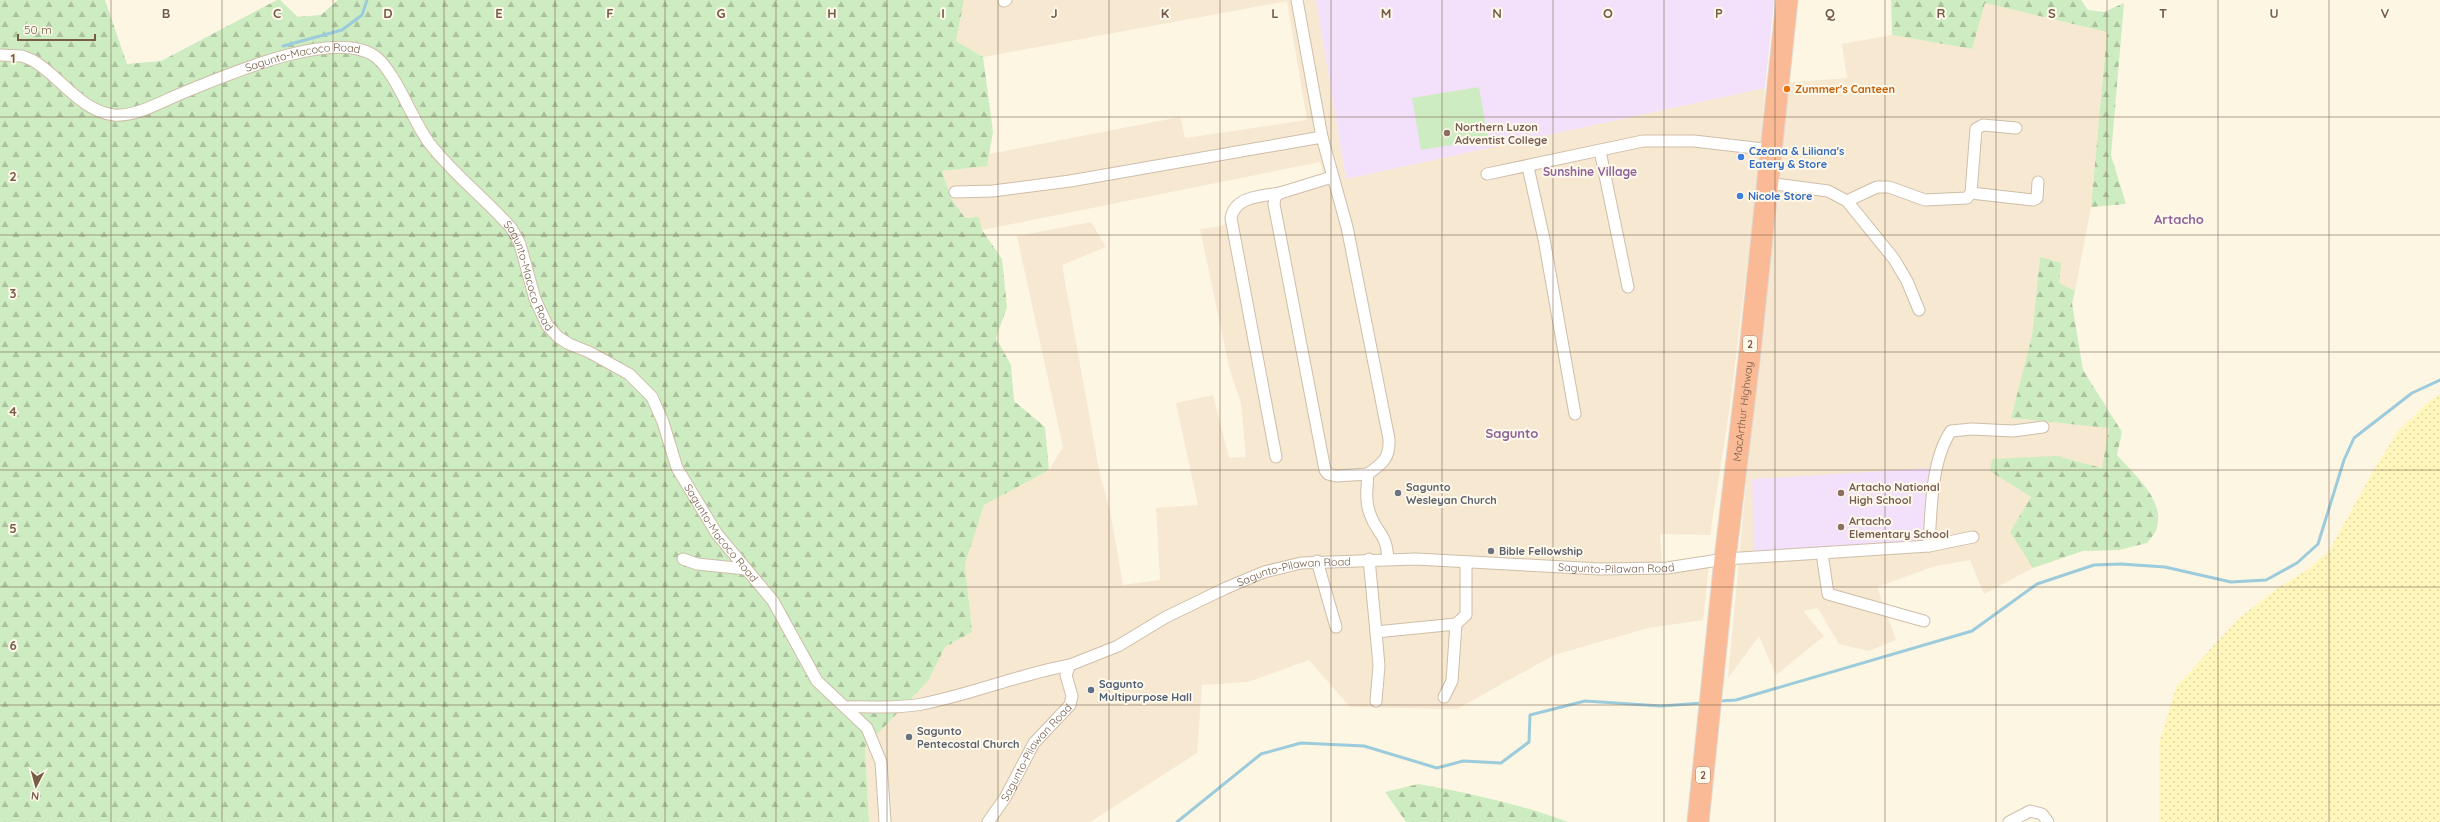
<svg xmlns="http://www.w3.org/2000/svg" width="2440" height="822" font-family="Quicksand,sans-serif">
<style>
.residential{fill:#f6e8d1}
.education{fill:#f3e0fa}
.forest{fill:url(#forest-firs)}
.sand{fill:url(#sand-dots)}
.pitch{fill:#ceecc1}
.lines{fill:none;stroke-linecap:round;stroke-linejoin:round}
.stream{stroke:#9ccbdb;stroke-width:3}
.street-casing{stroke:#cfbea9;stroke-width:13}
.highway-casing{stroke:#ded8d3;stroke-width:23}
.street{stroke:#fff;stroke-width:11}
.highway{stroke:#fbba96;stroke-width:21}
.grid{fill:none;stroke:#775d47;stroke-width:1;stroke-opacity:0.55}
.food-dot{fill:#e8710a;stroke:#fff9eb;stroke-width:1.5}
.education-dot{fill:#8d6e63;stroke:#fff9eb;stroke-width:1.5}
.shop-dot{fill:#3f7fe0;stroke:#fff9eb;stroke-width:1.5}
.worship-dot{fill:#6b7280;stroke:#fff9eb;stroke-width:1.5}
.service-dot{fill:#5c6f8a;stroke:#fff9eb;stroke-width:1.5}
.labels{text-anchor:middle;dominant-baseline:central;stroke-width:4;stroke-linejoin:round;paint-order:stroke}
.shield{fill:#fff9eb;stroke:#a08c78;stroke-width:1}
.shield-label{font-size:10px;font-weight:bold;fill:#775d47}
.street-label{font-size:11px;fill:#775d47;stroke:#fff9eb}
.food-label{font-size:11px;font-weight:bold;fill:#c56008;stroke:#fff9eb;text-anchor:start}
.education-label{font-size:11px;font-weight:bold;fill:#785e54;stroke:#fff9eb;text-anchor:start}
.shop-label{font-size:11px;font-weight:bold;fill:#366cbe;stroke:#fff9eb;text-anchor:start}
.worship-label{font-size:11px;font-weight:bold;fill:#5b616d;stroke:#fff9eb;text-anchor:start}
.service-label{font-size:11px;font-weight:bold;fill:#4e5e75;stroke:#fff9eb;text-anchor:start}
.neighbourhood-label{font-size:12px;font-weight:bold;fill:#8d629b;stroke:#fff9eb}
.quarter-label{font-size:13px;font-weight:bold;fill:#8d629b;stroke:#fff9eb}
.grid-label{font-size:13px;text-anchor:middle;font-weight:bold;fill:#775d47;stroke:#fff9eb;stroke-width:4;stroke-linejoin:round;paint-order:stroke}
</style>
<defs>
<pattern id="forest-firs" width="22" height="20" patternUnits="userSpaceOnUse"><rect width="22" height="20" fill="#ceecc1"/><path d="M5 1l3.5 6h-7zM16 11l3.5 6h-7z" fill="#acc29f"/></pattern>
<pattern id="sand-dots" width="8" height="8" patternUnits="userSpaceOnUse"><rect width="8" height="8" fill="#fff6bc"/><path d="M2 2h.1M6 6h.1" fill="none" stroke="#ded5a3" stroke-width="1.8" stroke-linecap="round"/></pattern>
</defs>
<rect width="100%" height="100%" fill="#fdf6e3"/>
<g class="residential">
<polygon points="964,0 1316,0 1346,179 1765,88 1759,167 1730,405 1710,535 1660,534 1662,563 1710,556 1703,620 1648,628 1554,655 1457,709 1350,707 1309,660 1248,682 1202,685 1197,753 1090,822 869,822 865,747 928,681 945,647 972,632 965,564 984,505 1049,470 1063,447 1017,236 1091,222 1106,247 1062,265 1100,475 1110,511 1123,585 1160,580 1156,508 1198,505 1176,403 1213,395 1229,458 1246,457 1241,403 1230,371 1200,229 1223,226 1235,203 1324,176 1320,162 982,230 979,217 965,218 951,198 942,171 986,166 989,154 1180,117 1185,138 1307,120 1287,1 983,57 956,41"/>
<polygon points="1985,3 2107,32 2091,207 2075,291 2059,284 2040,257 2032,336 2011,418 2109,428 2102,468 2057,456 1991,471 2031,497 2010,532 2033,568 1984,594 1970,560 1935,566 1877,587 1896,640 1869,651 1839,644 1818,608 1803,611 1824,636 1776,675 1759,636 1728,678 1783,83 1847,78 1842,44 1892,35 1972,49"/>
</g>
<g class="education">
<polygon points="1316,0 1774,0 1765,88 1346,179"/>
<polygon points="1931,468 1928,537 1921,542 1754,554 1752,479"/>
</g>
<g class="forest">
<polygon points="0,0 105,0 127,64 161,61 277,0 280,0 298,17 321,15 338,0 964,0 956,41 983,57 993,132 987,166 942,171 951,198 965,218 979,217 982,230 1002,259 1007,307 996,338 1011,365 1014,401 1045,427 1049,470 984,505 965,564 972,632 945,647 928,681 865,747 869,822 0,822"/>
<polygon points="1891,0 2081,0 2088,10 2104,12 2124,3 2111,155 2126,204 2091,207 2107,32 1985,3 1972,49 1892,35"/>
<path d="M2040,257L2061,263L2059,283L2075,291L2072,303L2083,370L2122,432L2117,455C2133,473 2165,500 2157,527C2156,533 2150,539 2147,543L2119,550L2083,551L2033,568L2010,532L2031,497L1990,471L1992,459L2057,456L2102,468L2109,428L2011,418L2032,336Z"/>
<path d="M1418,784C1470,793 1519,804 1568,822H1406L1385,792Z"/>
</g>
<polygon class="sand" points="2440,394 2440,822 2159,822 2159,743 2176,687 2238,619 2278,588 2307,570 2329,551 2372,473 2398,431 2427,403"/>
<polygon class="pitch" points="1479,87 1488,139 1421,150 1412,98"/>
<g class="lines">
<g class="stream">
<polyline points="283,46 342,30 362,15 367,0"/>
<polyline points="1719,701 1736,700 1972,631 2037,584 2094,565 2121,564 2165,567 2231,582 2266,580 2297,563 2318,544 2344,460 2354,438 2412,393 2440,380"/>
<polyline points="1177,822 1261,754 1301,743 1364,746 1437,768 1463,761 1501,763 1529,742 1530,715 1585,701 1661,706 1703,703"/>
</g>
<defs>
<g id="street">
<path d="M1297,0L1322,137L1347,227L1389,439C1390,458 1383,463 1368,474C1367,487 1365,502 1370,514C1377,535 1386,531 1388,559"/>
<polyline points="1004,1 1006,0"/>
<path id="s1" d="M0,55L22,56L32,60C59,75 80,111 114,115C135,117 161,102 180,94C222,77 336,26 376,57C396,73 413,122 430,144C454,175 486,199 512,229L520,244L535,299L547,325L558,337L569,344L589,352L629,374L652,397L663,422L677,468L717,534L773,601L817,681L867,728L881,762L885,822"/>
<polyline points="1600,151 1628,287"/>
<polyline points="1528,167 1544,239 1575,414"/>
<polyline points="1487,174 1643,141 1694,141 1772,150"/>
<polyline points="1332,177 1280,193 1275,197 1274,204 1325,470 1328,474 1336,476 1368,474"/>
<polyline points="1768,183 1828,191 1847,201 1894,259 1907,281 1919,310"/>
<polyline points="955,192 993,191 1070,181 1322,137"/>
<polyline points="1971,193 2033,200 2037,198 2038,182"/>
<polyline points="1847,201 1877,187 1889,187 1925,200 1967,198 1971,193 1976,129 1983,125 2016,128"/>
<path d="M1276,457L1231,218C1235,196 1262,196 1280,193"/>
<path d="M1929,546C1931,511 1931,460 1951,431L1972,429L2013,431L2043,427"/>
<polyline points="1822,553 1828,594 1924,621"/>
<polyline points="683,559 697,564 746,569"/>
<polyline points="1369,559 1376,632"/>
<polyline points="1317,561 1336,627"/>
<polyline points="1444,697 1452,681 1456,624 1466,615 1466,562"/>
<polyline points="1376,701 1379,666 1376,632 1456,624"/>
<path d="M846,707C871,706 898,709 922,704C973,694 1020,674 1070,665"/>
<path id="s2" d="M988,822L1005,798L1034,743L1070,705L1072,696L1066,675L1070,665L1118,646L1166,617L1226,588L1264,572L1301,563L1416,559L1600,569L1667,568L1725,559L1929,546L1973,537"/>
<polyline points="2009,822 2030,811 2042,814 2048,822"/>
</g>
<g id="highway">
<path id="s3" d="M1698,822L1725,559L1749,360L1787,0"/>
</g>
</defs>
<use href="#street" class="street-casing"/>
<use href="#highway" class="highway-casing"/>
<use href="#street" class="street"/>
<use href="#highway" class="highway"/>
</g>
<path class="grid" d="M111,0V822M222,0V822M333,0V822M444,0V822M555,0V822M665,0V822M776,0V822M887,0V822M998,0V822M1109,0V822M1220,0V822M1331,0V822M1442,0V822M1553,0V822M1664,0V822M1775,0V822M1885,0V822M1996,0V822M2107,0V822M2218,0V822M2329,0V822M0,117H2440M0,235H2440M0,352H2440M0,470H2440M0,587H2440M0,705H2440"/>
<circle class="food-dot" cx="1787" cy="89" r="4"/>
<g class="education-dot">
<circle cx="1447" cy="133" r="4"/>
<circle cx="1841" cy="493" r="4"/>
<circle cx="1841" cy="527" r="4"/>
</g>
<g class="shop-dot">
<circle cx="1741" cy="157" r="4"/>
<circle cx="1740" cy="196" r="4"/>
</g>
<g class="worship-dot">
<circle cx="1398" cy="493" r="4"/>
<circle cx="1491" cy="551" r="4"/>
<circle cx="909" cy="737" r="4"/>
</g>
<circle class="service-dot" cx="1091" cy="690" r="4"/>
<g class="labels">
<g class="shield">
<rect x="1743" y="336" width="14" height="16" rx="3"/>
<rect x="1696" y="767" width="14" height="16" rx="3"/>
</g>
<g class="shield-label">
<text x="1750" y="344">2</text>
<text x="1703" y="775">2</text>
</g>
<g class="street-label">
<text stroke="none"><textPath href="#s1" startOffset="332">Sagunto-Macoco Road</textPath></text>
<text stroke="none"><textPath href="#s1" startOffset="679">Sagunto-Macoco Road</textPath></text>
<text stroke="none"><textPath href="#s3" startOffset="413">MacArthur Highway</textPath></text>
<text stroke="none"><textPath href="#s1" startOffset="1015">Sagunto-Macoco Road</textPath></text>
<text stroke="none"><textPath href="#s2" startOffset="755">Sagunto-Pilawan Road</textPath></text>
<text stroke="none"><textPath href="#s2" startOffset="431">Sagunto-Pilawan Road</textPath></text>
<text stroke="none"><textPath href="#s2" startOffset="85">Sagunto-Pilawan Road</textPath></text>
</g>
<g class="food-label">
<text x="1795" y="89">Zummer's Canteen</text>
</g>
<g class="education-label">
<text x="1455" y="127">Northern Luzon<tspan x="1455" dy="13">Adventist College</tspan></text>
<text x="1849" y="487">Artacho National<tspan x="1849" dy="13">High School</tspan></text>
<text x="1849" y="521">Artacho<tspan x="1849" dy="13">Elementary School</tspan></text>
</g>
<g class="shop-label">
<text x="1749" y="151">Czeana &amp; Liliana's<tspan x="1749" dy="13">Eatery &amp; Store</tspan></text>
<text x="1748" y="196">Nicole Store</text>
</g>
<g class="worship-label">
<text x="1406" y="487">Sagunto<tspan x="1406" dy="13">Wesleyan Church</tspan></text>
<text x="1499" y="551">Bible Fellowship</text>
<text x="917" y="731">Sagunto<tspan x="917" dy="13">Pentecostal Church</tspan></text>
</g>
<g class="service-label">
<text x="1099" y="684">Sagunto<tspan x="1099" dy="13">Multipurpose Hall</tspan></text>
</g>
<g class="neighbourhood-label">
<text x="1590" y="171">Sunshine Village</text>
</g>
<g class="quarter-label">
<text x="2179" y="219">Artacho</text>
<text x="1512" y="433">Sagunto</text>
</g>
</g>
<g class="grid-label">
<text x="166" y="18">B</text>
<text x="277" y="18">C</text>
<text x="388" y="18">D</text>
<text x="499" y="18">E</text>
<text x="610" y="18">F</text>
<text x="721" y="18">G</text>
<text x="832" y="18">H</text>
<text x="943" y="18">I</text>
<text x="1054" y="18">J</text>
<text x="1165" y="18">K</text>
<text x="1275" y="18">L</text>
<text x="1386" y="18">M</text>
<text x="1497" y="18">N</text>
<text x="1608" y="18">O</text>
<text x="1719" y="18">P</text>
<text x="1830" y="18">Q</text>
<text x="1941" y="18">R</text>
<text x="2052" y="18">S</text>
<text x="2163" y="18">T</text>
<text x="2274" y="18">U</text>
<text x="2385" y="18">V</text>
<text x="13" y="63">1</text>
<text x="13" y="181">2</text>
<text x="13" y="298">3</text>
<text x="13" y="416">4</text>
<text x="13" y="533">5</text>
<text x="13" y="650">6</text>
</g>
<g transform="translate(36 786) rotate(186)" stroke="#fff9eb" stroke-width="3" paint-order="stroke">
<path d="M0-3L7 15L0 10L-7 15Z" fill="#775d47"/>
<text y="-6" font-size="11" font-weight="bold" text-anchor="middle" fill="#775d47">N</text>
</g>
<path d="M18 34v6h77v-6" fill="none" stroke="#775d47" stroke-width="2"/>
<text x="24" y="34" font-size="12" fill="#775d47" stroke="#fff9eb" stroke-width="3" paint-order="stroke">50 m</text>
</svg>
